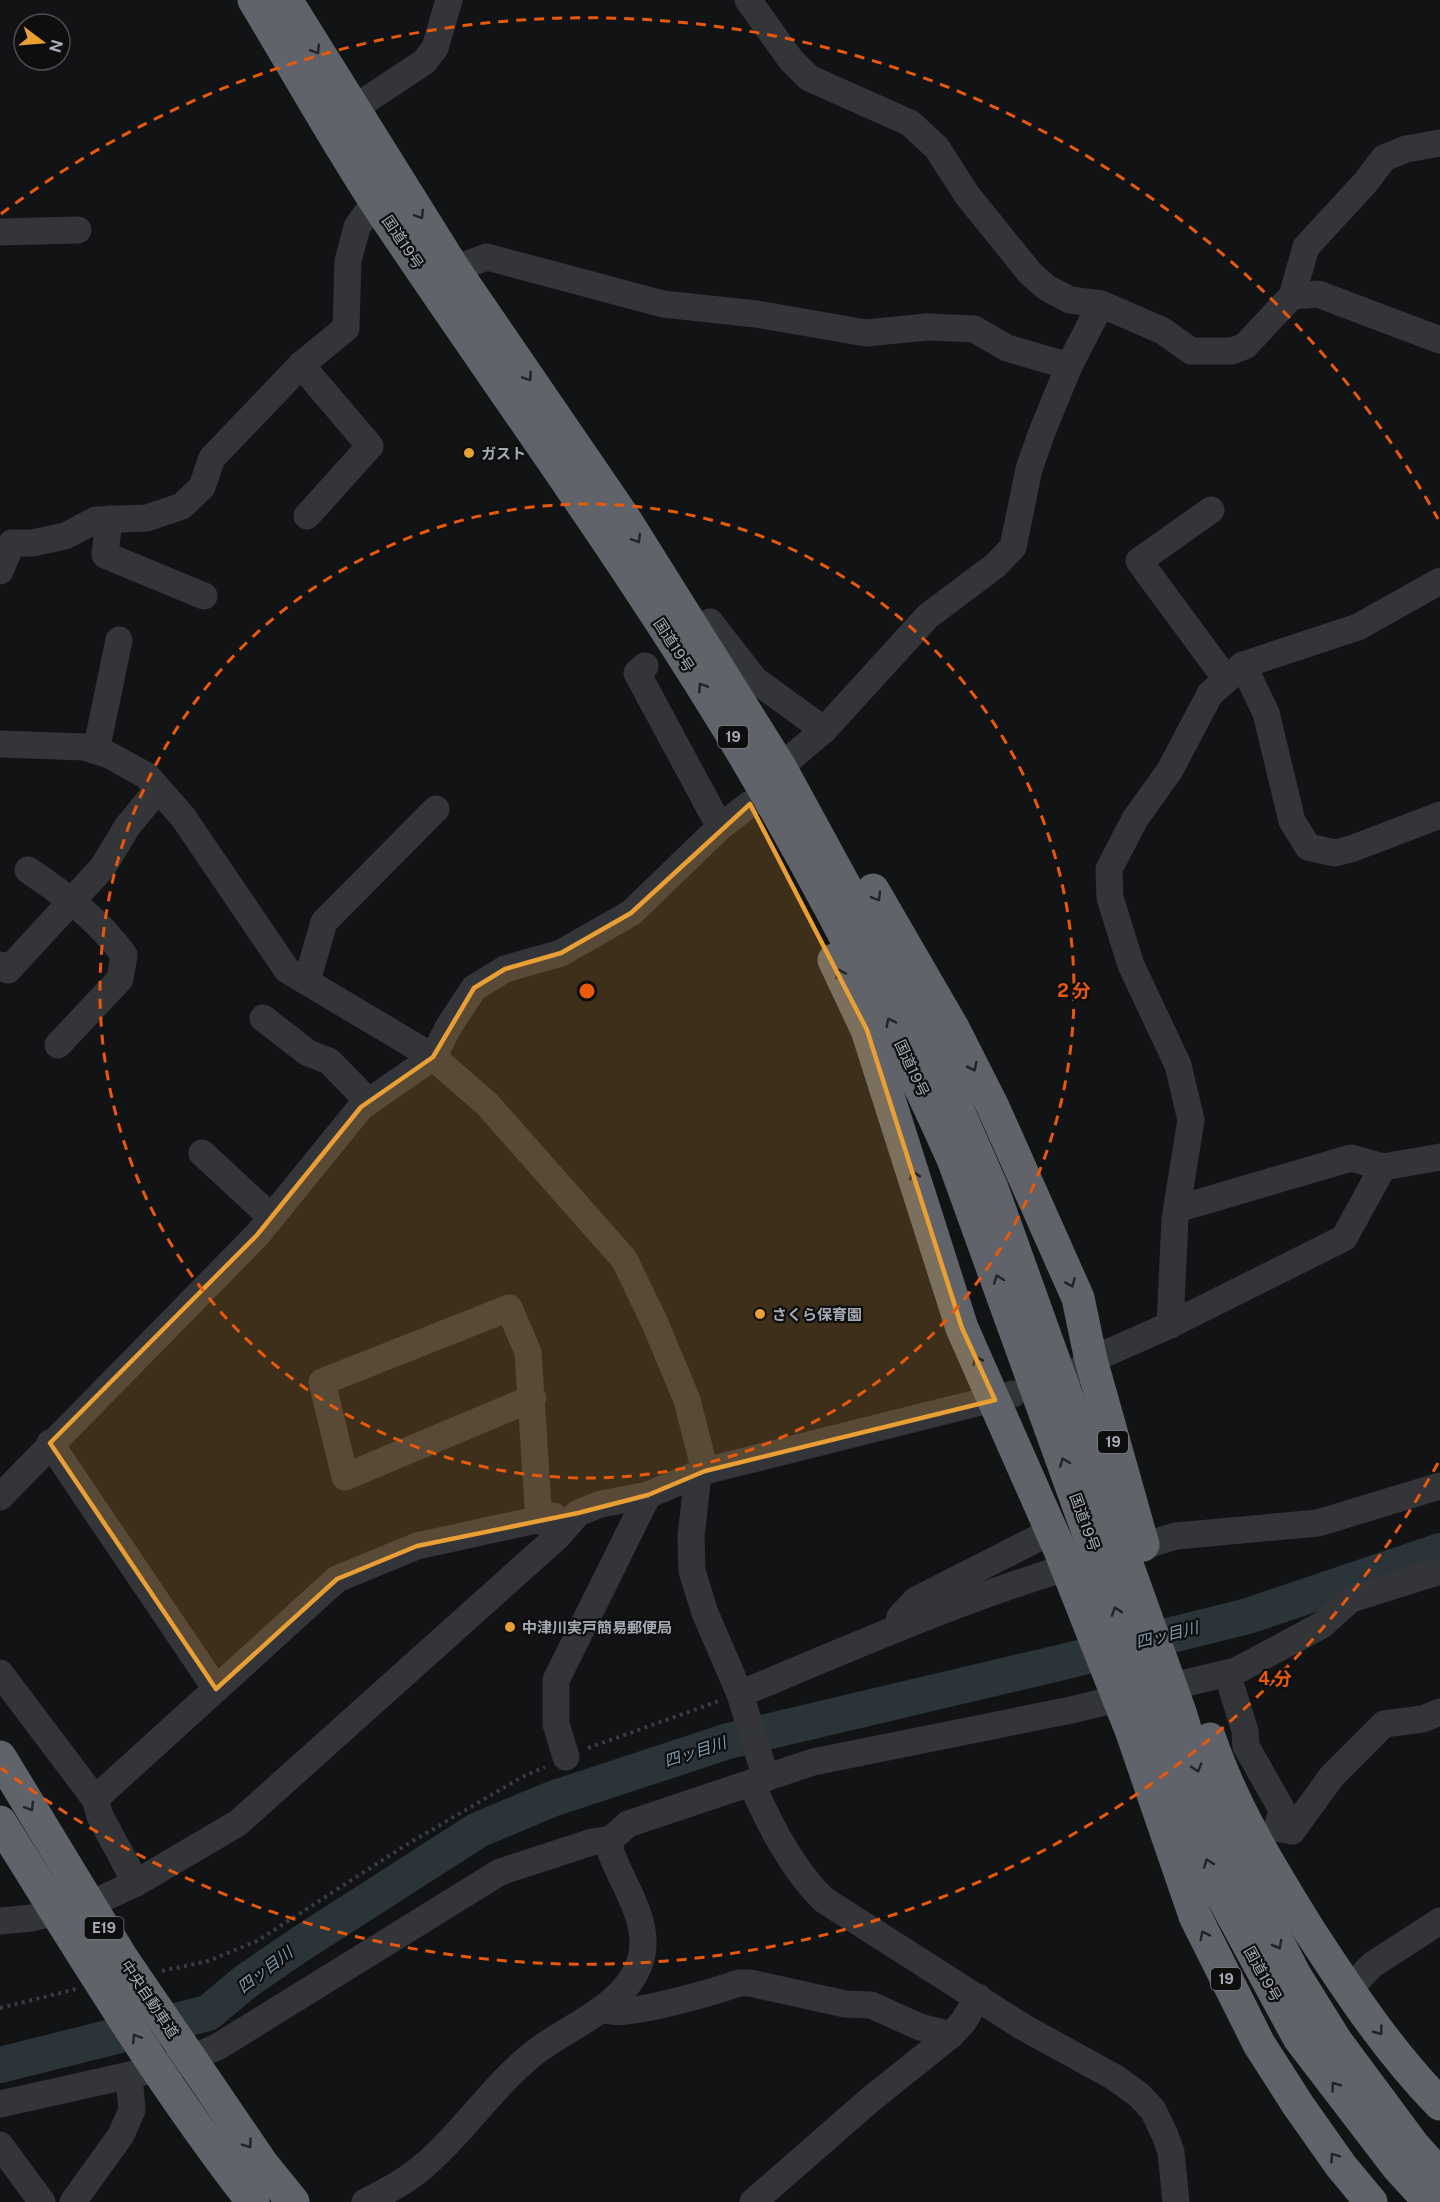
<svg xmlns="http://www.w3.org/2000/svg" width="1440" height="2202" font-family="'Public Sans','Noto Sans JP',sans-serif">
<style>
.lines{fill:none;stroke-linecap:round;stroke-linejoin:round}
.river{stroke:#2b3439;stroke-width:36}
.path{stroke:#3a3c40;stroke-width:4;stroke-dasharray:3 4.5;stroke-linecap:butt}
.minor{stroke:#343539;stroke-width:27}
.highway{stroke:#60636a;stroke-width:33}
.oneway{stroke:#222326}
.marked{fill:#ea9f34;fill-opacity:0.2;stroke:#ea9f34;stroke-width:4.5;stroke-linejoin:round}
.ring{fill:none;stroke:#e8590c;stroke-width:3;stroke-dasharray:10 8}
.poi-dot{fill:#ea9f34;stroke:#0e0e0f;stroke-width:2}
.labels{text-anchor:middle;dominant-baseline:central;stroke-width:4.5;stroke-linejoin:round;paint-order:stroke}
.shield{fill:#0e0e0f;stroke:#787b82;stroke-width:1.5}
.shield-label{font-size:14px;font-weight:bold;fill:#a5aab4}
.street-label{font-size:15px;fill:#a5aab4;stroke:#0e0e0f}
.poi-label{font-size:15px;font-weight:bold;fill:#a5aab4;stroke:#0e0e0f;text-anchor:start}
.water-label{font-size:16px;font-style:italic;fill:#7c9bae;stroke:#0e0e0f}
.centre{fill:#e8590c;stroke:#0e0e0f;stroke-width:3}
.ring-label{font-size:18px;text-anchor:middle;font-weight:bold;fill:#e8590c;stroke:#0e0e0f;stroke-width:4.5;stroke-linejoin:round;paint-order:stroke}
</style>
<rect width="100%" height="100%" fill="#121314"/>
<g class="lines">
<polyline class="river" points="0,2065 208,2013 245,1982 302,1943 478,1830 552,1799 728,1741 1063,1662 1248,1616 1440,1551"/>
<g class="path">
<polyline points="588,1748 719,1701"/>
<polyline points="162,1971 208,1961 257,1941 406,1845 522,1777 545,1767"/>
<polyline points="0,2008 76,1989"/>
</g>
<g class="minor">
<polyline points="748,0 791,60 809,78 910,123 937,148 967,195 1030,273 1047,288 1070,300 1101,304 1163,331 1191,351 1232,351 1245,346 1292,296 1306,247 1365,183 1384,158 1406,149 1440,143"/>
<polyline points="353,109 424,62 435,48 449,0"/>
<polyline points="0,232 78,230"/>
<polyline points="454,269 487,257 663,304 756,314 866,333 927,327 974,329 1007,348 1069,366"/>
<polyline points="1292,296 1318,294 1440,340"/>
<polyline points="301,365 370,446 307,516"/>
<polyline points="1211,510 1139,561 1226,679"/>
<polyline points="109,519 105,555 204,596"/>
<polyline points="0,571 12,543 32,543 65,536 96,520 147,518 182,506 202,487 212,458 301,365 346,328 348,261 357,227 375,201"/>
<polyline points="710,622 755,680 824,730"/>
<polyline points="1243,665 1266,713 1292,821 1308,847 1335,853 1351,849 1440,815"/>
<polyline points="645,666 637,673 720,827"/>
<polyline points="0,744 85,747 109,755 147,776 183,817 287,970 433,1057 487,1104 624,1259 654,1321 687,1400 705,1471"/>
<polyline points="96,751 119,640"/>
<polyline points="780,767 824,730 928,616 996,565 1013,547 1029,469 1042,432 1069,366 1101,304"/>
<path d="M28,870C65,895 98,919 124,955L120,979L58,1045"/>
<polyline points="0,965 8,970 103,867 127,827 158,789"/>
<polyline points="307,981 324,922 436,809"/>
<polyline points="263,1018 308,1053 329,1061 368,1101"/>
<polyline points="202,1153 271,1217"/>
<polyline points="1177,1209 1351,1158 1383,1167"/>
<polyline points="1170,1325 1175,1219 1191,1120 1178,1065 1131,965 1110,898 1109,869 1135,819 1170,770 1210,694 1243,665 1358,627 1440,581"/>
<polyline points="1076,1372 1091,1360 1170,1325 1344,1238 1383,1167 1440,1157"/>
<polyline points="533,1398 345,1477 322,1382 509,1308 528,1352 539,1521"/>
<polyline points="50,1443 216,1689"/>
<polyline points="698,1475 691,1536 692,1571 705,1613 740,1694 766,1778"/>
<polyline points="0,1497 257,1235 361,1107 433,1057 449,1026 474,988 505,969 561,953 631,913 720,827 750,804"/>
<polyline points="1123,1552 1176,1536 1318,1523 1440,1486"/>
<polyline points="897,1629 900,1617 916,1600 1050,1532"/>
<polyline points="0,1673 95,1799 100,1816 136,1883"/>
<polyline points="1227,1673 1245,1731 1246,1746 1282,1810 1277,1828 1292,1831 1332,1776 1384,1724 1423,1719 1440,1712"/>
<path d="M740,1694C853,1647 967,1596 1086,1562"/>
<polyline points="566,1757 556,1724 556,1680 648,1495"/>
<path d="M752,1784C769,1824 793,1870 824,1900L1023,2027L1114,2077L1139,2095L1153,2110L1165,2135L1171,2152L1176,2202"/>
<polyline points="95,1799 337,1579 417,1546 554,1516"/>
<polyline points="0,1921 32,1918 93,1903 136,1883 238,1823 557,1537 578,1513 601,1504 648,1495 705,1471 1013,1394"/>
<polyline points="1348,1990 1372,1965 1440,1921"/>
<path d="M603,2008C614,2022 719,1990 739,1983H750L845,2004L871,2005L920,2027L951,2035"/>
<polyline points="0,2104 179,2064 219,2046 500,1872 592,1842 611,1839"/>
<polyline points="0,2145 42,2202"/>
<polyline points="73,2202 121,2135 132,2110 129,2077"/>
<path d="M365,2202C385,2192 403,2183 420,2169C463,2134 493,2084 538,2050C573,2024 625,2006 640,1962C653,1923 622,1885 610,1850L611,1839L628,1824L813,1762L1071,1710L1236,1671L1322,1625L1351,1599L1440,1571"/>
<polyline points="753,2202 871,2099 951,2035 963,2022 978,1997"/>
</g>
<g class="highway">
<path d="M254,0C295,68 334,138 377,204C493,378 617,546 726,725C810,864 886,1009 953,1159L1215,1883L1299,2038L1397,2166L1430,2202"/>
<polyline points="286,0 454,269 623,516 780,767 919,1022 992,1188 1180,1712 1208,1806 1295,1975 1336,2041 1414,2146 1440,2175"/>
<polyline points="873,890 953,1028 993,1107 1078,1298 1091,1360 1143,1545"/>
<polyline points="834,960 867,1030 962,1328 1059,1548 1131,1730 1195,1916 1259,2044 1298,2105 1341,2166 1371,2202"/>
<path d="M1210,1739C1234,1809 1272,1870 1311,1933C1350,1993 1390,2053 1440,2104"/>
<polyline points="0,1757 122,1958 263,2165 293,2202"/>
<path d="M0,1822C81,1951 159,2082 253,2202"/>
</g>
</g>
<defs><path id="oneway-chevron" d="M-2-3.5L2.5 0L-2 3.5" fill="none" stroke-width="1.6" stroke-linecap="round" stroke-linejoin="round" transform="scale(1.5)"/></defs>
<g class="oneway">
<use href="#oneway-chevron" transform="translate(316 50) rotate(58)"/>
<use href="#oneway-chevron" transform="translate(420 215) rotate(58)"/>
<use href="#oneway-chevron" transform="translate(528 377) rotate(56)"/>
<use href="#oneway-chevron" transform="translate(637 539) rotate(58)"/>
<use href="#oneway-chevron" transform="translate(702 687) rotate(-123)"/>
<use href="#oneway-chevron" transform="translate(877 897) rotate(60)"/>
<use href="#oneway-chevron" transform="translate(840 973) rotate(-115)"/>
<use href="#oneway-chevron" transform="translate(890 1022) rotate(-116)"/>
<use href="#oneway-chevron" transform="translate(973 1067) rotate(63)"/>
<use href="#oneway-chevron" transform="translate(914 1175) rotate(-108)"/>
<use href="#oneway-chevron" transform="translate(998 1279) rotate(-110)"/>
<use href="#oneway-chevron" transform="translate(1071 1283) rotate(66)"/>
<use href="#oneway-chevron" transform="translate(977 1360) rotate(-115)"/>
<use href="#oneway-chevron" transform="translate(1064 1462) rotate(-110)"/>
<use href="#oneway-chevron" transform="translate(1116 1611) rotate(-109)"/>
<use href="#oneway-chevron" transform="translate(1197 1768) rotate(73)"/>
<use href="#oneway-chevron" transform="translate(30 1807) rotate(59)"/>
<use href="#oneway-chevron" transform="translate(1208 1863) rotate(-110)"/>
<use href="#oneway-chevron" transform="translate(1204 1935) rotate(-116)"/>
<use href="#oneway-chevron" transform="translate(1278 1945) rotate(62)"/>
<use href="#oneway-chevron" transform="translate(1379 2031) rotate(53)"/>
<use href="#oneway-chevron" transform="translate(136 2038) rotate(-122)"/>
<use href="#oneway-chevron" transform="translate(1335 2086) rotate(-127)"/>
<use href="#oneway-chevron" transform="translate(248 2144) rotate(55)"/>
<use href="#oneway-chevron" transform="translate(1334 2157) rotate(-125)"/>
</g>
<path class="marked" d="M750,804L867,1030L962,1328L995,1400L705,1471L648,1495L578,1513L417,1546L337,1579L216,1689L50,1443L257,1235L361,1107L433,1057L474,988L505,969L561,953L631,913Z"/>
<g class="ring">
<circle cx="587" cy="991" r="487"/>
<path d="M1438 1463A973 973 0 0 1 1 1768M1 214A973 973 0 0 1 1438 519"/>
</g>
<g class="poi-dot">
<circle cx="469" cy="453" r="6"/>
<circle cx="760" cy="1314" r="6"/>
<circle cx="510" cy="1627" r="6"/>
</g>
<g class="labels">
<g class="shield">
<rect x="718" y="726" width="30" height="22" rx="4.5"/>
<rect x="1098" y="1431" width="30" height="22" rx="4.5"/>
<rect x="84.5" y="1917" width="39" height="22" rx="4.5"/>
<rect x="1211" y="1968" width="30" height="22" rx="4.5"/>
</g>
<g class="shield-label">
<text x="733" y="737">19</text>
<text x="1113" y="1442">19</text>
<text x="104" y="1928">E19</text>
<text x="1226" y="1979">19</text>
</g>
<g class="street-label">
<text transform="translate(403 242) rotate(56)">国道19号</text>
<text transform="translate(674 645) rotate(57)">国道19号</text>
<text transform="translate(912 1068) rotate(65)">国道19号</text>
<text transform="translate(1085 1522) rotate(70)">国道19号</text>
<text transform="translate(1263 1974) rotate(61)">国道19号</text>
<text transform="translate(150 1999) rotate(56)">中央自動車道</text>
</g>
<g class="poi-label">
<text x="481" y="453">ガスト</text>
<text x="772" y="1314">さくら保育園</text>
<text x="522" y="1627">中津川実戸簡易郵便局</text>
</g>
<g class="water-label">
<text transform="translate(1167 1635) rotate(-14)">四ッ目川</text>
<text transform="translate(695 1752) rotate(-18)">四ッ目川</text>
<text transform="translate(265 1970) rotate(-37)">四ッ目川</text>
</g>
</g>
<circle cx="587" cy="991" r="9" class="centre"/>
<g class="ring-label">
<text x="1074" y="997">2 分</text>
<text x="1275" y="1685">4 分</text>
</g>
<g transform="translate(42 42) rotate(106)"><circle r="28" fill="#0e0e0f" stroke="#4a4c51" stroke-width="1.5"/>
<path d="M0-4.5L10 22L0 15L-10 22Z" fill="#ea9f34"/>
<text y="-9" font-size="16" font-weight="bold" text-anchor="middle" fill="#a5aab4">N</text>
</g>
</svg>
